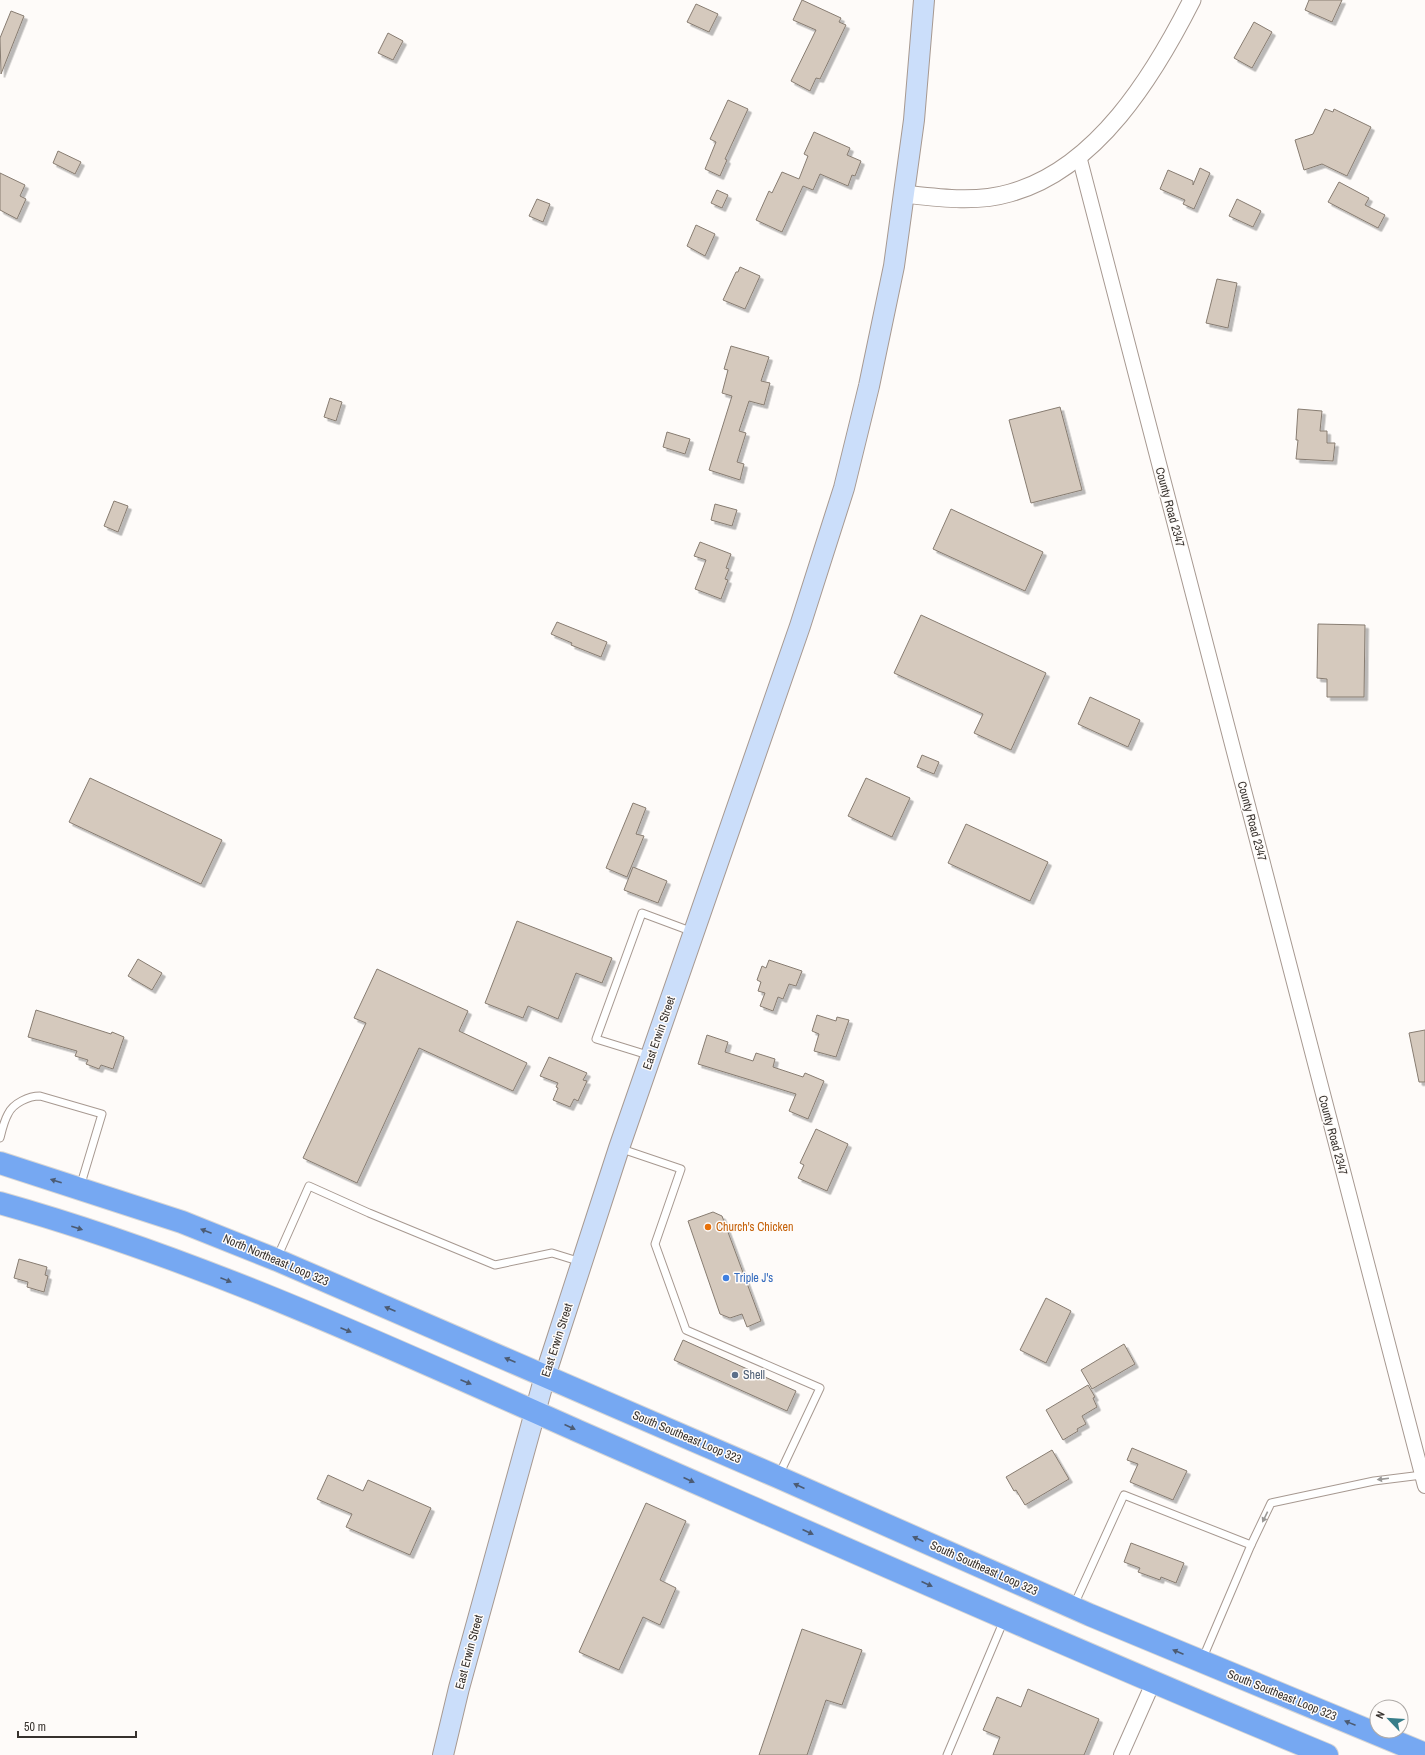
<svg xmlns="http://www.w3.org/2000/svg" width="1425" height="1755" font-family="'Archivo Narrow',sans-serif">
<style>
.building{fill:#d5c9bd;stroke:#877c71;filter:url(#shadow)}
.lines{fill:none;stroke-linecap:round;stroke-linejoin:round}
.service-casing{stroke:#a79991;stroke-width:9}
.minor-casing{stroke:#a79991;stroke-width:16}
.tertiary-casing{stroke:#a79991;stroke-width:19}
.secondary-casing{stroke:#a79991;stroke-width:22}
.trunk-casing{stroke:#d7d6d5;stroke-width:24}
.service{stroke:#fff;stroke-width:7}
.minor{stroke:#fff;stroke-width:14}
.tertiary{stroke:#fff;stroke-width:17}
.secondary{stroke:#cbdefa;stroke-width:20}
.trunk{stroke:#76a8f2;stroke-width:22}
.oneway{fill:#4c5b72}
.oneway2{fill:#9a9896}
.food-dot{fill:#e8710a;stroke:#fefbf9;stroke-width:1.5}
.shop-dot{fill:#3f7fe0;stroke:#fefbf9;stroke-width:1.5}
.service-dot{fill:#5c6f8a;stroke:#fefbf9;stroke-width:1.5}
.labels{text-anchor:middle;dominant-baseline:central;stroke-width:3;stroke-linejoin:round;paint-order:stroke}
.street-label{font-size:12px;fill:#36312d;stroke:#fefbf9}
.food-label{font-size:12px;fill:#c56008;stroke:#fefbf9;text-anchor:start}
.shop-label{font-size:12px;fill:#366cbe;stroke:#fefbf9;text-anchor:start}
.service-label{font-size:12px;fill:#4e5e75;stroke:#fefbf9;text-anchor:start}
</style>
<defs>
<filter id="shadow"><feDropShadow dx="3.5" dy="3.5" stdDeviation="0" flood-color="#0004"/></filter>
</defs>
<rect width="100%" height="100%" fill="#fefbf9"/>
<g class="building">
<polygon points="802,0 841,18 839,22 846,25 820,79 816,78 810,91 791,81 816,30 793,20"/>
<polygon points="1309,0 1342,0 1332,22 1305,10"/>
<polygon points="696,4 718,14 709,32 687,22"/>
<polygon points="11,11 24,16 1,74 0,38"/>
<polygon points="1254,22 1272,32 1252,68 1234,58"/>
<polygon points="388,33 403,41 393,60 378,53"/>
<polygon points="728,100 748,109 725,159 727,160 720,176 705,169 716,142 710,139"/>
<polygon points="1325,109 1333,112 1334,109 1371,127 1347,176 1322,164 1304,170 1295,140 1313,134"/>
<polygon points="814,132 850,148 847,155 861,161 855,176 852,175 848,186 820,174 813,190 803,186 782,232 756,220 769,191 772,193 782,172 799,179 808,156 804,154"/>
<polygon points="58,151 81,162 75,174 53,163"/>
<polygon points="1200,168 1210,173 1194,209 1183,204 1185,200 1160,189 1168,170 1193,181 1193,185"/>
<polygon points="0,173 25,185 20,196 26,199 17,219 0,210"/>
<polygon points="1339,182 1369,198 1365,205 1385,215 1378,228 1328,202"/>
<polygon points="717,190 728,195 722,208 711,203"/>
<polygon points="537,199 550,204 543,222 529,216"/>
<polygon points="1237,199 1261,211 1253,227 1229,216"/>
<polygon points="696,225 715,234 705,256 687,246"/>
<polygon points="740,267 760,276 745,309 723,300 736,272 738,272"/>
<polygon points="1217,279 1237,283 1228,328 1206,323"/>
<polygon points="731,346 769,357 761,381 770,383 764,405 749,401 739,431 746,433 737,462 744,464 740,480 709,470 732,396 722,393 728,370 724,369"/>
<polygon points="330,398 342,402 336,421 324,417"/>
<polygon points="1060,407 1082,490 1031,503 1009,420"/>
<polygon points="1298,409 1322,411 1320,431 1327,431 1327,443 1335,443 1333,461 1296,459 1298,440 1296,440"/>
<polygon points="667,432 690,439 685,454 663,447"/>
<polygon points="114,501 128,506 118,532 104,526"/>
<polygon points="715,504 737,510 732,526 711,520"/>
<polygon points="951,509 1043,552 1025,591 933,549"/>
<polygon points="700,542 731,554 726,568 729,569 725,579 728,580 721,599 695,589 706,560 694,556"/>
<polygon points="921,615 1046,673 1011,750 974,733 983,714 894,673"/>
<polygon points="557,622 607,642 601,657 571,645 572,643 551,634"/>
<polygon points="1318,624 1365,625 1364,697 1327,697 1327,679 1317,678"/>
<polygon points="1090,697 1140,720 1128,747 1078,724"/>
<polygon points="922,755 939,762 934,774 917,767"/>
<polygon points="90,778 222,840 201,884 69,822"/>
<polygon points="866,778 910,798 892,837 848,816"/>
<polygon points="633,803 646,808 636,834 644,836 627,877 606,868"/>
<polygon points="966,824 1048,862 1030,901 948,863"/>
<polygon points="633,867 667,881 658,903 624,890"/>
<polygon points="517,921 612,958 602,983 576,973 558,1019 528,1006 523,1018 485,1003"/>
<polygon points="138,959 162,973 152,990 128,976"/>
<polygon points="769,960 802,971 796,986 789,984 783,999 778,997 773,1011 760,1006 765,993 758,991 761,982 757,980 762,966 766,968"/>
<polygon points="377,969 468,1011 459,1031 527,1063 513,1091 419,1048 357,1183 303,1158 366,1023 354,1018"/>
<polygon points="36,1010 111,1034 112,1032 124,1037 113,1069 101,1065 99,1069 86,1064 88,1060 75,1056 77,1051 28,1037"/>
<polygon points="817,1015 836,1021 837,1017 849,1020 836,1057 814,1051 819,1034 812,1031"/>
<polygon points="1425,1030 1425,1082 1419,1082 1409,1033"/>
<polygon points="707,1035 728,1042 725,1052 753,1061 756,1053 775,1059 773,1067 803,1077 805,1073 824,1081 808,1119 789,1111 796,1094 698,1064"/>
<polygon points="549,1057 587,1073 583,1080 587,1081 578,1101 574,1099 570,1107 553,1100 558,1088 556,1087 558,1083 540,1076"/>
<polygon points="816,1129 848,1144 827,1191 798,1178 804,1165 800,1163"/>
<polygon points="713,1212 722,1216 761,1321 747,1327 742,1314 730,1318 720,1314 688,1221"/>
<polygon points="19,1259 47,1267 45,1275 48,1276 44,1292 27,1287 28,1282 14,1278"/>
<polygon points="1046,1298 1071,1311 1046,1363 1020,1350"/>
<polygon points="683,1340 796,1391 787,1411 674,1360"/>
<polygon points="1124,1344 1135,1364 1092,1389 1081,1370"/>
<polygon points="1088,1385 1095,1397 1093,1398 1097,1407 1082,1416 1086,1424 1077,1429 1078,1431 1063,1440 1046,1410"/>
<polygon points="1132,1448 1187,1471 1173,1500 1130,1482 1138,1464 1127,1460"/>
<polygon points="1052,1450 1069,1479 1025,1505 1016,1490 1014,1491 1006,1477"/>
<polygon points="328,1475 363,1491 368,1480 431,1508 410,1555 346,1527 352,1514 317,1499"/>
<polygon points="646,1503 686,1521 660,1580 676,1588 660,1625 643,1617 619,1670 579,1652"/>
<polygon points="1131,1543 1184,1563 1176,1583 1161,1577 1160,1580 1138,1572 1140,1568 1124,1562"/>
<polygon points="802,1629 862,1650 842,1705 826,1700 807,1755 759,1755"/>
<polygon points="1028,1689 1099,1719 1084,1755 993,1755 1000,1737 983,1730 997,1697 1021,1707"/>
</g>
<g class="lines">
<defs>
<g id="service">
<polyline points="651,1056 596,1039 642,913 693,932"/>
<path d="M0,1138C2,1130 4,1121 8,1114C13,1103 29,1096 40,1096L102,1114L80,1187"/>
<polyline points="619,1148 681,1169 655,1244 686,1330 820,1388 779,1475"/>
<polyline points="277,1258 309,1186 369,1213 495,1265 552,1253 581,1262"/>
<polyline points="1251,1545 1271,1503 1374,1481 1422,1475"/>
<polyline points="1074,1605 1124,1495 1251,1545 1202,1660"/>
<polyline points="947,1755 1004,1620"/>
</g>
<g id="minor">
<polyline points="1079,156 1425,1486"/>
<polyline points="1121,1755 1153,1683"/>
</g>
<path id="tertiary" d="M905,194C940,198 976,203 1010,193C1097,169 1154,75 1192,0"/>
<polyline id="secondary" points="443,1755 459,1688 545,1376 619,1148 800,626 844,488 869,386 894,266 914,120 924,0"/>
<g id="trunk">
<polyline points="0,1163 182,1222 277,1260 778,1477 1090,1615 1425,1754"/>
<path d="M0,1203C200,1259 389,1347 578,1431C827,1540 1076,1651 1327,1755"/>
</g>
</defs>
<use href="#service" class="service-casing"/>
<use href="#minor" class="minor-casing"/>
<use href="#tertiary" class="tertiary-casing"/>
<use href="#secondary" class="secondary-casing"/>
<use href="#trunk" class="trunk-casing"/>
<use href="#service" class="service"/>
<use href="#minor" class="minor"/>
<use href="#tertiary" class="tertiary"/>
<use href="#secondary" class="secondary"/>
<use href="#trunk" class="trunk"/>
</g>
<defs><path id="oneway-solid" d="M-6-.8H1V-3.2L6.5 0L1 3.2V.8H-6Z"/></defs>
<g class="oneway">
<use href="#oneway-solid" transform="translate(56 1181) rotate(-162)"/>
<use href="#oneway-solid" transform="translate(77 1228) rotate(18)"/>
<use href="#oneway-solid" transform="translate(206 1231) rotate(-159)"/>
<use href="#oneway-solid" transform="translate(226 1280) rotate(22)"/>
<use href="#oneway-solid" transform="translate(390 1309) rotate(-157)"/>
<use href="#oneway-solid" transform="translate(346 1330) rotate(23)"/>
<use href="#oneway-solid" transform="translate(510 1360) rotate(-157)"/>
<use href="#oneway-solid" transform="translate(466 1382) rotate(23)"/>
<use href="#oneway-solid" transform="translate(570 1427) rotate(24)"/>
<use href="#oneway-solid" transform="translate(689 1480) rotate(24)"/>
<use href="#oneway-solid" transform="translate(799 1486) rotate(-156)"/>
<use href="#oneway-solid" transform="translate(808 1532) rotate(24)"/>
<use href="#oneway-solid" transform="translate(918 1539) rotate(-156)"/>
<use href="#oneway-solid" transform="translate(927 1584) rotate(24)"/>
<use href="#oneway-solid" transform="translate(1178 1652) rotate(-157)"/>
<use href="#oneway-solid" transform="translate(1350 1723) rotate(-158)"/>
</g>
<g class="oneway2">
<use href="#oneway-solid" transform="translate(1383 1479) rotate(173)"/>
<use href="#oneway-solid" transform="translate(1265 1517) rotate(116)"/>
</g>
<circle class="food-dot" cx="708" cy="1227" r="4"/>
<circle class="shop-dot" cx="726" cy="1278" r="4"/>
<circle class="service-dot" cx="735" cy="1375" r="4"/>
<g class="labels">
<g class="street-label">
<text transform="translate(1170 507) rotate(75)">County Road 2347</text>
<text transform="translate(1252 821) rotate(75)">County Road 2347</text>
<text transform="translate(659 1033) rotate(-71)">East Erwin Street</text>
<text transform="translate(1333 1135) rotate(75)">County Road 2347</text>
<text transform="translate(276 1260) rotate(23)">North Northeast Loop 323</text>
<text transform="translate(557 1340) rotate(-72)">East Erwin Street</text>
<text transform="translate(687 1437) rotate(23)">South Southeast Loop 323</text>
<text transform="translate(984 1568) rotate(24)">South Southeast Loop 323</text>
<text transform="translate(469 1652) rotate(-75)">East Erwin Street</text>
<text transform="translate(1282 1695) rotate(22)">South Southeast Loop 323</text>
</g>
<g class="food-label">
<text x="716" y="1227">Church's Chicken</text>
</g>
<g class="shop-label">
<text x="734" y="1278">Triple J's</text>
</g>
<g class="service-label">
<text x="743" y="1375">Shell</text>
</g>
</g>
<g transform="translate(1389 1719) rotate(295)"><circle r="19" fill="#fefbf9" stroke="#aeaaa7"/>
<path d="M0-3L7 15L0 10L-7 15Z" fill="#377d89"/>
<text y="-6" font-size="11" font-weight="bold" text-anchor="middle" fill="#36312d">N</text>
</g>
<path d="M18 1731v6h118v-6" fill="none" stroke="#36312d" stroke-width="2"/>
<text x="24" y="1731" font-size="12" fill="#36312d" stroke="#fefbf9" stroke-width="3" paint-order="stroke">50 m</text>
</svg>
